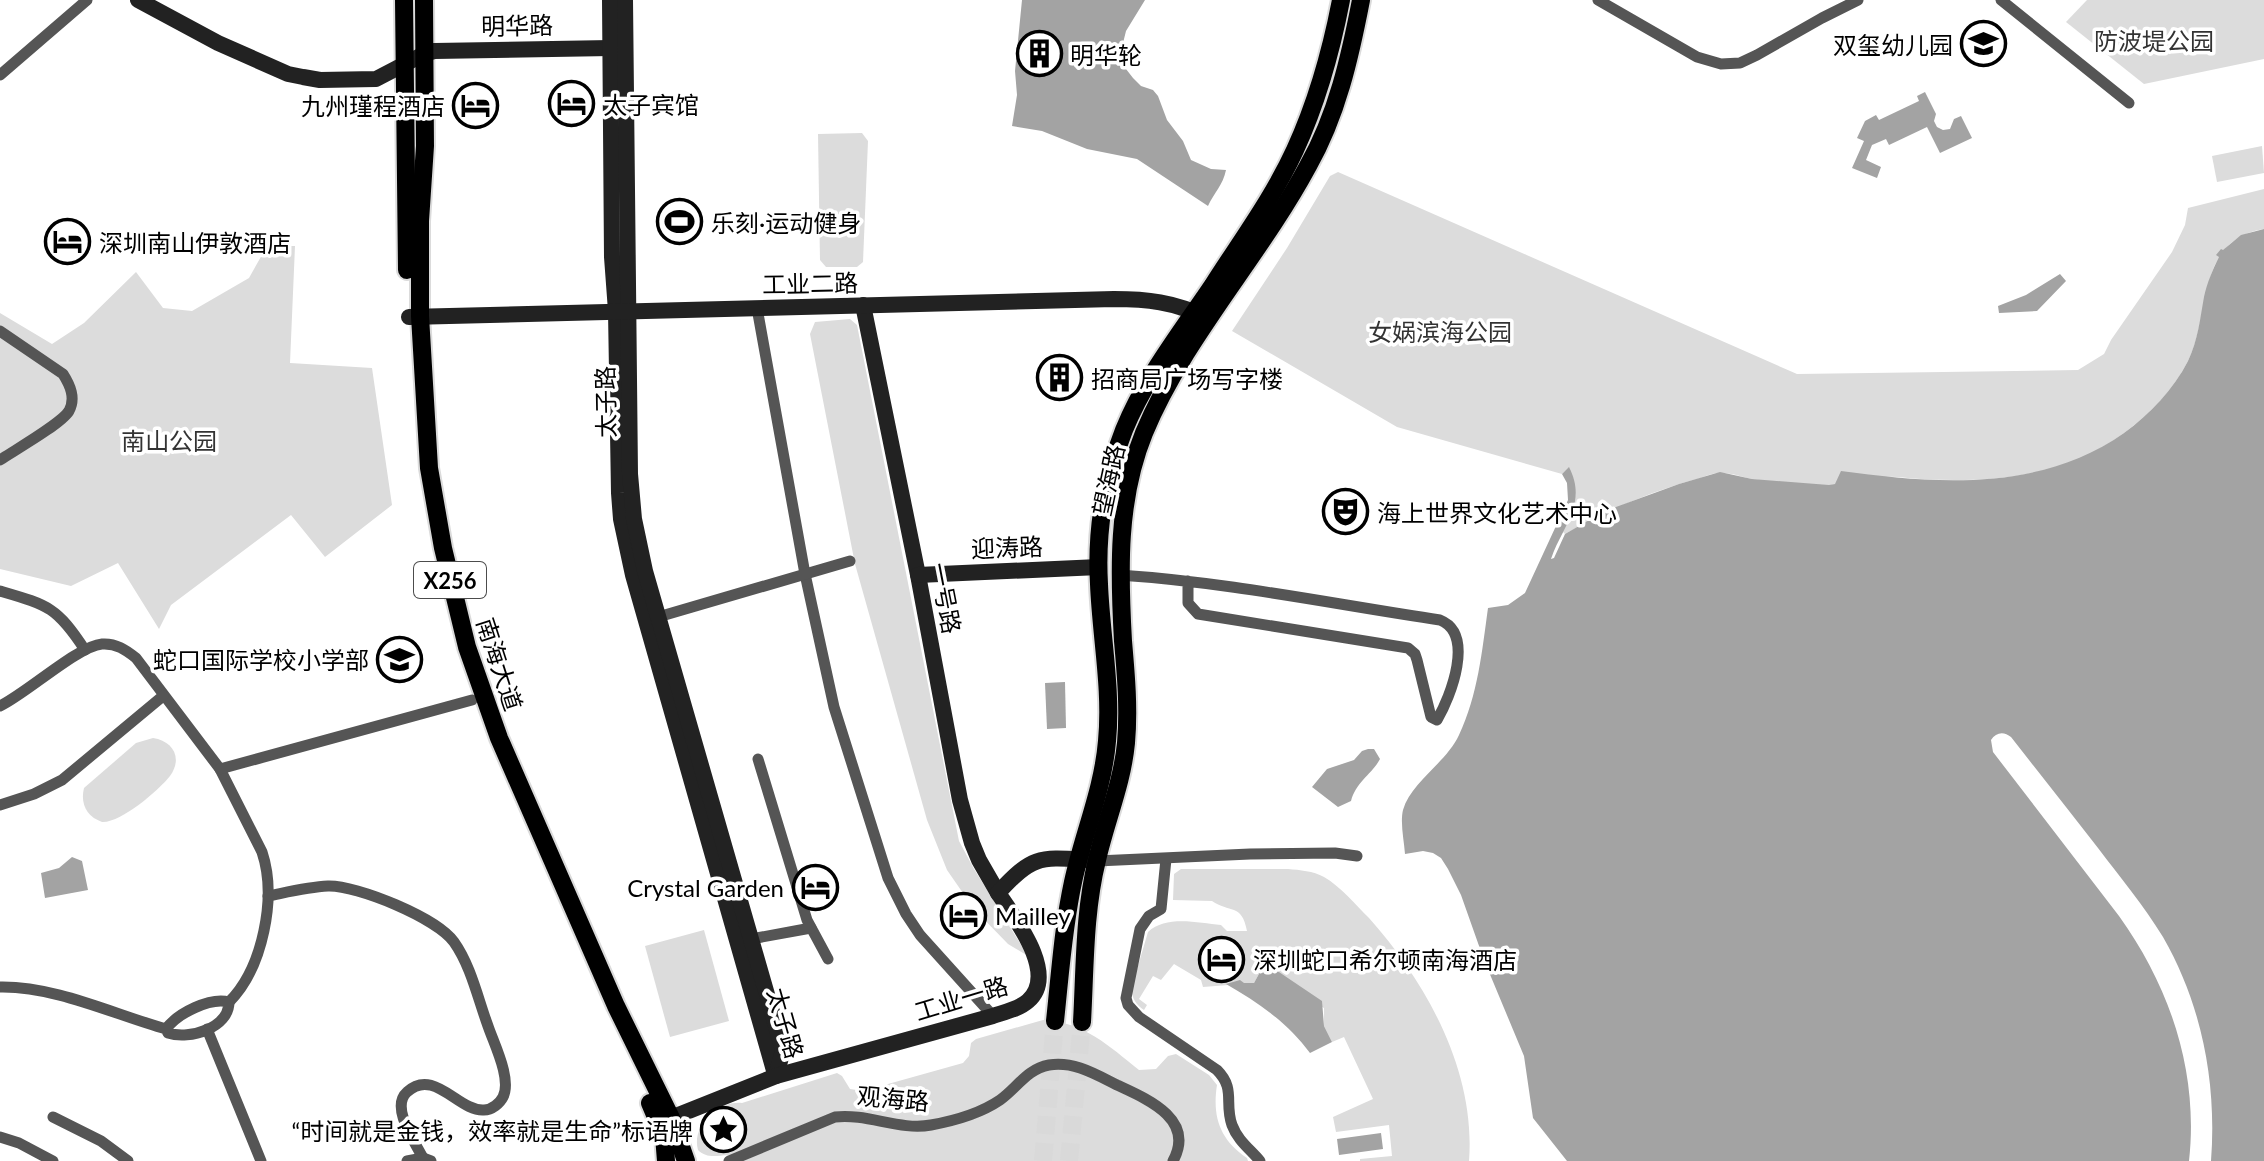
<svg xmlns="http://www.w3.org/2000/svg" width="2264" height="1161" font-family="Lato,'Noto Sans SC',sans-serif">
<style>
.green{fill:#dcdcdc}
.water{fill:#a3a3a3}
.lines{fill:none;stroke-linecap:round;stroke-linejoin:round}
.primary-tunnel{stroke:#d9d9d9;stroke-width:18;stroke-dasharray:18 9;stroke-linecap:butt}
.primary-casing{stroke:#dbdbdb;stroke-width:22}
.street{stroke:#555;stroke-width:11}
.secondary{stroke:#222;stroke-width:16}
.primary{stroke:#000;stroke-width:18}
.labels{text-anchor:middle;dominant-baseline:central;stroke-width:7;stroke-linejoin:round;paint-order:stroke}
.shield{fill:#fff;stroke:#4c4c4c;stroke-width:2}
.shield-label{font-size:22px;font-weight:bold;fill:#000}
.street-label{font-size:24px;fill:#000;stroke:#fff}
.park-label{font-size:24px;fill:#333;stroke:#fff}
.poi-label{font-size:24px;fill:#000;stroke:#fff;text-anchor:start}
</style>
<rect width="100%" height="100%" fill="#fff"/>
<g class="green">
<polygon points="2087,0 2264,0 2264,59 2144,84 2066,22"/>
<polygon points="862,133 868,141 863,262 857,267 826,267 820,260 818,134"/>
<polygon points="2262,146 2264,173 2217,182 2212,156"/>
<path d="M1338,172L1797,374L2078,370L2104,354L2111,340L2172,252L2185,225L2188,208L2264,189V229C2195,240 2212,313 2188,361C2167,402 2129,434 2088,455C2037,479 1977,482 1921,479C1909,479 1897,476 1885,477C1867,477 1848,482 1831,485C1818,487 1802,484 1788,483C1776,482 1764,481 1752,479C1742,477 1732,473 1722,473C1713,472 1702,478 1693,480C1647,493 1606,511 1565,534L1563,532C1576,504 1580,498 1569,468L1562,474L1397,427L1232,331L1287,248L1330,176Z"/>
<polygon points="267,246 295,246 290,363 372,368 392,505 325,557 291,515 171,605 159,629 118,563 71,586 0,569 0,313 52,344 84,323 136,272 163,308 192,311 249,278"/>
<polygon points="850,319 857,325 959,841 974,869 1028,956 1008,944 974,909 947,870 927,820 855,564 810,334 815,322"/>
<path d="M153,738C173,741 183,758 170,776C159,790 121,823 102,822C87,817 80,804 84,788L136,743Z"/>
<path d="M1181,869H1288C1300,870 1313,871 1324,877C1340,886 1356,905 1369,918C1427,983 1476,1072 1469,1161H1360V1159L1392,1156L1389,1125L1336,1132L1333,1117L1373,1099L1344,1037L1332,1042L1324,1026V1008L1260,972L1254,983L1203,987L1201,980L1174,964L1161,980L1153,976L1139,999L1147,1005L1144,1010C1135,1004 1131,997 1132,986L1148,932C1166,915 1198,923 1221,925L1227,931H1247C1242,903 1229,913 1212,901L1173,900L1174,874Z"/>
<polygon points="704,930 729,1021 670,1037 645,946"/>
<path d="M1043,1020C1084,1022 1109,1046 1139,1070L1156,1069L1168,1056L1176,1054L1209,1075L1217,1085C1212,1117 1220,1140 1247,1158L1248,1161H737L735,1156C721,1153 709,1161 698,1150C691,1126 719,1100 742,1103L837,1073L842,1076L850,1089L863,1091L963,1063L969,1056L971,1043L976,1039Z"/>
</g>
<g class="water">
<path d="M1022,0H1145L1126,31L1123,43V56L1126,69L1133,78L1141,86L1153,90L1158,96L1167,120L1183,141L1191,160L1211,169L1226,170C1223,185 1214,193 1208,206L1137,159L1087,149L1042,131L1012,126L1017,95L1015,71Z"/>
<polygon points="1925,92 1936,114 1934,121 1937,127 1943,130 1950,129 1954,119 1961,116 1972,138 1940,153 1927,127 1889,145 1886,139 1872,145 1866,160 1881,167 1877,178 1852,168 1864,141 1857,138 1865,121 1876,115 1879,120 1919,101 1917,96"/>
<path d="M2264,229V1161H2211C2217,1083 2202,1005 2163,937C2144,906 2120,877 2098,848C2069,811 2040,774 2011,737C2004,731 1996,732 1991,740L1993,752L2119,916C2170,987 2199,1072 2189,1161H1567L1533,1118L1524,1056L1484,960L1461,895L1448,869L1441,858L1433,853L1423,851L1405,854C1404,840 1400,823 1403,810C1411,782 1446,763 1459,735C1478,695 1482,651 1488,608L1508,605L1525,593L1568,500L1567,483L1562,474L1569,467C1588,504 1562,526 1551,559L1554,558L1565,534L1605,511L1679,484L1720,472L1752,479L1829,485L1835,484L1841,471C1936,484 2041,492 2124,433C2150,414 2173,390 2188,361C2198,340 2200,319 2204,297C2207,283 2213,269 2219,257L2216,255L2221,249L2223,250L2241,235Z"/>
<polygon points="2060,274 2066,281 2037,311 1999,313 1998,306 2026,295"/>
<polygon points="1065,682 1066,728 1047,729 1045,683"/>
<path d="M1368,749H1374L1380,759C1372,774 1356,782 1351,801L1338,807L1312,787L1327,769L1354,760L1362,751Z"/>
<polygon points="72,857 82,861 88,890 45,898 41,873 59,868"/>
<path d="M1273,968L1322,1001L1324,1026L1332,1042L1310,1053C1287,1022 1259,1003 1226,984L1240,980L1244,983H1254L1260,972Z"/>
<polygon points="1381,1133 1383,1149 1339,1155 1337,1139"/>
</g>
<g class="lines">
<g class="primary-tunnel">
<polyline points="1043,1161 1055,1021"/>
<polyline points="1069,1161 1082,1022"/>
</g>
<defs>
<g id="primary">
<polyline points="404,0 407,270"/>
<polyline points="424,0 425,146 420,221 420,316 429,468 443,548 467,647 499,738 616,1006 671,1118 686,1161"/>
<path d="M1055,1021C1060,975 1063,928 1073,882C1083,835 1103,790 1107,741C1112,689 1101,636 1099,584C1096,532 1105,478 1124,430C1145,378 1182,331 1213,285C1241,241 1273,198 1295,150C1317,102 1331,52 1341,0"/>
<path d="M1082,1022C1085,969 1084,912 1097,860C1106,820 1122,784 1126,743C1129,709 1126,675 1123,641C1119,571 1117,499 1144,433C1184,337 1259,257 1308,166C1337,115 1350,57 1361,0"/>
<polyline points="650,1103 664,1136 666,1161"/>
</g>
</defs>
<use href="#primary" class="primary-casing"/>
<g class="street">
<polyline points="1598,0 1697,57 1721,64 1740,63 1757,55 1822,18 1858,0"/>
<polyline points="2001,0 2129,103"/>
<polyline points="0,75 87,0"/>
<polyline points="757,308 805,574 834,707 888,878 906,914 920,935 993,1016"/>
<path d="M0,331L63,374C70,385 76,398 69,411C61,424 15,450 0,460"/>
<path d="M1119,575C1227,582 1333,604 1440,620C1475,634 1451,696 1437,720L1431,717L1417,660L1415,654L1408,648L1198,614L1188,603V581"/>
<path d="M0,591C48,605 57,607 85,650"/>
<polyline points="658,617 850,561"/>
<path d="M0,706C27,693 78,646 102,644C116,643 126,650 136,658L220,769L262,852C277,897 263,968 229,1002"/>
<polyline points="758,759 807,920 828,959"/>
<polyline points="220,769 472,700"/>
<polyline points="0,805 34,794 62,780 163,696"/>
<path d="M1166,859L1161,909L1149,916L1140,929L1126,998L1128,1005L1139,1017L1217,1070C1236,1089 1224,1103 1232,1125C1238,1141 1250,1149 1260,1161"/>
<polyline points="1097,861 1250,854 1335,853 1357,856"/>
<path d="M268,896C288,892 308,887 328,886C357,885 437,918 454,942C471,966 478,999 488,1026C494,1044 512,1079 503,1097C500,1103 492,1110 484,1110C459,1112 434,1067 407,1092C390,1107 415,1142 423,1158"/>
<polyline points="751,939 811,928"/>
<path d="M0,987C55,986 113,1014 166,1029L168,1033C190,1040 229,1028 229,1002C210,997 178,1013 166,1029"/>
<polyline points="207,1029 261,1161"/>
<polyline points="53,1117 101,1141 128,1161"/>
<polyline points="0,1137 19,1143 53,1161"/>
<polyline points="407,1161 423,1158 431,1161"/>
<path d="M729,1161L835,1117C867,1113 900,1131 931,1125C953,1121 981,1113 1000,1100C1017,1088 1027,1069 1049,1065C1074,1061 1095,1074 1117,1085C1147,1099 1196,1119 1173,1161"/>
</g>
<g class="secondary">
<polyline points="138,0 218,43 288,74 303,77 320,80 376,79 424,54 434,51 611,48"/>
<polyline points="610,0 612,257 616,311 619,493 621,519 633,575 775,1074"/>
<polyline points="625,0 630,474 634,519 645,571 783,1050 776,1076"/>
<polyline points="863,305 918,575 960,800 972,843 979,860 998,893"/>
<path d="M409,317L1114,299C1146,299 1175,302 1204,317"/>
<polyline points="918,575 1099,567"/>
<path d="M659,1118H671L776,1076L993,1016C1005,1012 1019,1009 1028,1001C1059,974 1014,917 998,893C1033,855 1039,857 1089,860"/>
</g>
<use href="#primary" class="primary"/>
</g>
<defs>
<symbol id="school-ring" viewBox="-11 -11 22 22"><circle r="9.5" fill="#fff" stroke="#000" stroke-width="1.5"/><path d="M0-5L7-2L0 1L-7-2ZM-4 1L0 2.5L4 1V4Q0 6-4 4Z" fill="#000"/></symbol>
<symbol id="building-ring" viewBox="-11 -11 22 22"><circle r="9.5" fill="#fff" stroke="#000" stroke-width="1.5"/><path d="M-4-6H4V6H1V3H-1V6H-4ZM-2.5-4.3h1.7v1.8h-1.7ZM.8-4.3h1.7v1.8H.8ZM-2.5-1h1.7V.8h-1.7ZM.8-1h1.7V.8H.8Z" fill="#000"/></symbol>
<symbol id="hotel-ring" viewBox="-11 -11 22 22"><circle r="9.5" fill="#fff" stroke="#000" stroke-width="1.5"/><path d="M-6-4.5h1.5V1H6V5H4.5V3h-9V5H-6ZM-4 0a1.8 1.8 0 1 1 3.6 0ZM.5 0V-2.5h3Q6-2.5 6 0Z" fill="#000"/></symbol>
<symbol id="stadium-ring" viewBox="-11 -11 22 22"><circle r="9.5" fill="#fff" stroke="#000" stroke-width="1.5"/><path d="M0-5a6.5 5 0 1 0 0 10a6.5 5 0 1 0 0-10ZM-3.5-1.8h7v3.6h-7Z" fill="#000"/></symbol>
<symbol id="theatre-ring" viewBox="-11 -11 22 22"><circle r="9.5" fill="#fff" stroke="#000" stroke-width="1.5"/><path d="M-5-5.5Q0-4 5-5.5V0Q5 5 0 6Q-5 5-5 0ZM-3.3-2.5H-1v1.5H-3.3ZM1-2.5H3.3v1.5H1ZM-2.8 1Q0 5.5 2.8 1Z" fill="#000"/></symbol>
<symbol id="sight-ring" viewBox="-11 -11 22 22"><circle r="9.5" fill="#fff" stroke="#000" stroke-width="1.5"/><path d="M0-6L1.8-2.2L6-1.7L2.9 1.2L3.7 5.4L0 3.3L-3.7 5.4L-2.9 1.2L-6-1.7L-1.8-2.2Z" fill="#000"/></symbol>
</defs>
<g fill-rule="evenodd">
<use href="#school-ring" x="1958" y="18" width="51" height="51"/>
<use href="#building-ring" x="1014" y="28" width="51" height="51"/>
<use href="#hotel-ring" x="546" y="78" width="51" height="51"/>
<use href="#hotel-ring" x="450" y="80" width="51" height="51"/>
<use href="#stadium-ring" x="654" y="196" width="51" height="51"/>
<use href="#hotel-ring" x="42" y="216" width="51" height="51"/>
<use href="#building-ring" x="1034" y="352" width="51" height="51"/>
<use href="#theatre-ring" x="1320" y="486" width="51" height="51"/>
<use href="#school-ring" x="374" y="634" width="51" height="51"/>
<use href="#hotel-ring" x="790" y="862" width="51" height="51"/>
<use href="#hotel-ring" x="938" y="890" width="51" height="51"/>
<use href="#hotel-ring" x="1196" y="934" width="51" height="51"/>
<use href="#sight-ring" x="698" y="1104" width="51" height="51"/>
</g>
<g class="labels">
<rect class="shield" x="414" y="562" width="72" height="36" rx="6"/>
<g class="shield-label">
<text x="450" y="580">X256</text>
</g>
<g class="street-label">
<text transform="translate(517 25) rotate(-1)">明华路</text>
<text transform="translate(810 283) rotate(-1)">工业二路</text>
<text transform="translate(605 402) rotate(-91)">太子路</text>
<text transform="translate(1108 480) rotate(-78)">望海路</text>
<text transform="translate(1007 547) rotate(-2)">迎涛路</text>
<text transform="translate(946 598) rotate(79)">一号路</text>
<text transform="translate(500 664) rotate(72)">南海大道</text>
<text transform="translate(961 998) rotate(-17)">工业一路</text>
<text transform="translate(786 1023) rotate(74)">太子路</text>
<text transform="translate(893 1098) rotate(5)">观海路</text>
</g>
<g class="park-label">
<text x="2154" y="40">防波堤公园</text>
<text x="1440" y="331">女娲滨海公园</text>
<text x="169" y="440">南山公园</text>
</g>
<g class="poi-label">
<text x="1953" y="44" text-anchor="end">双玺幼儿园</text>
<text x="1070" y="54">明华轮</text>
<text x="603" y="104">太子宾馆</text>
<text x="445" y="105" text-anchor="end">九州瑾程酒店</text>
<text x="711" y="222">乐刻·运动健身</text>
<text x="99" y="242">深圳南山伊敦酒店</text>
<text x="1091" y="378">招商局广场写字楼</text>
<text x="1377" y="512">海上世界文化艺术中心</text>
<text x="369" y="659" text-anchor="end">蛇口国际学校小学部</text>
<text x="784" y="887" text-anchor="end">Crystal Garden</text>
<text x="995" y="915">Mailley</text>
<text x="1253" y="959">深圳蛇口希尔顿南海酒店</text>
<text x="693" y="1130" text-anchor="end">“时间就是金钱，效率就是生命”标语牌</text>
</g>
</g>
</svg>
